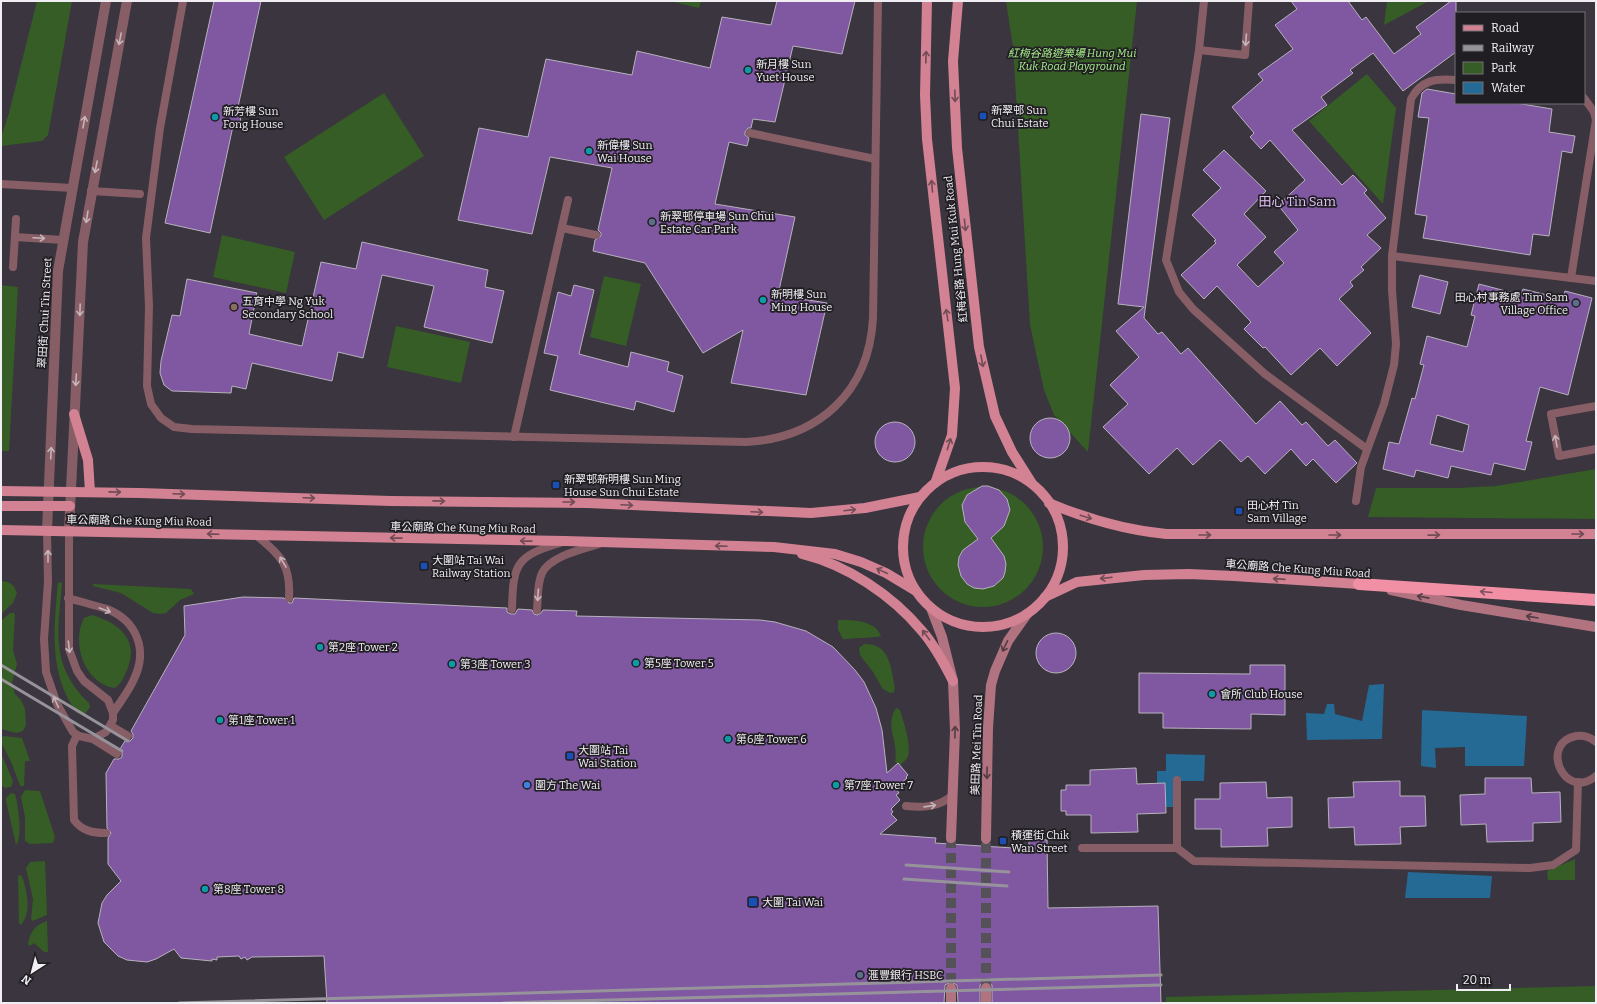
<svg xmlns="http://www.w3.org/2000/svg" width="1597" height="1004" font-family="Bitter,'Noto Sans TC',serif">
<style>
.green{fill:#355d25}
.water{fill:#256a95}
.building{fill:#8057a1;stroke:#b7b2bd;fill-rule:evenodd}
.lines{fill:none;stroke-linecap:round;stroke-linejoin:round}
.secondary-tunnel{stroke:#555159;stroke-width:10;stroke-dasharray:10 5;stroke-linecap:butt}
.service{stroke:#875e66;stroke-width:8}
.tertiary{stroke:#875e66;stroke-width:10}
.secondary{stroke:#b27380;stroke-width:10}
.primary{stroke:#d38293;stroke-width:10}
.motorway{stroke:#f18fa5;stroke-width:12}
.rail{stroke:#97939b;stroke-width:3}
.oneway{stroke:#c6b4bb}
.oneway2{stroke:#714b55}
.oneway3{stroke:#7e515d}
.oneway4{stroke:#533c43}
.culture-dot{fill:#0f9aa8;stroke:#201e22;stroke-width:1.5}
.transit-dot{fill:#1a4fb4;stroke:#201e22;stroke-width:1.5}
.service-dot{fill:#5c6f8a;stroke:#201e22;stroke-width:1.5}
.education-dot{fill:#8d6e63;stroke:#201e22;stroke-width:1.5}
.shop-dot{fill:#3f7fe0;stroke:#201e22;stroke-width:1.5}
.labels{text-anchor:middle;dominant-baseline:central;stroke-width:3.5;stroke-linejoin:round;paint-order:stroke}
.park-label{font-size:11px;font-style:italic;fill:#a4ec89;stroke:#201e22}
.poi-label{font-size:11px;fill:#f0edf3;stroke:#201e22;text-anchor:start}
.street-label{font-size:11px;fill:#f0edf3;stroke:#201e22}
.quarter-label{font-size:13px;fill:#e0c1f7;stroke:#201e22}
</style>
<rect width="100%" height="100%" fill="#3a353e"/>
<g class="green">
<polygon points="37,1 72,1 48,135 42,141 1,146 1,137 9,113"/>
<polygon points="670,1 701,1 699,8"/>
<polygon points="1006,1 1137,1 1088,452 1054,415 1044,390 1030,325 1013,47"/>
<polygon points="1387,1 1429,1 1384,25"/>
<polygon points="1367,74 1396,108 1383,204 1309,121"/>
<polygon points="384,93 424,156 324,220 284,157"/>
<polygon points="222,235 295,252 286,293 213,277"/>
<polygon points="604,276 641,284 626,346 590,337"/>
<polygon points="1,285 18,287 9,451 1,451"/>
<polygon points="396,326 470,342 461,383 387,367"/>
<polygon points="1596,469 1596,519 1368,517 1376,488 1457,488 1496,486"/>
<circle cx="983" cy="547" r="60"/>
<path d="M1,581C10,581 14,585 17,593L13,603L1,614Z"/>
<path d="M58,582L62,583C58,632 50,665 89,703L90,707L85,714L77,713C48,674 54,627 58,582Z"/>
<polygon points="93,584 191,589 194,594 180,600 166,613 160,614 153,613 121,593 93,586"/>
<polygon points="10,613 14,613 15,615 13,650 17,664 12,683 15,694 21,700 25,709 26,725 23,731 16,733 1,729 1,621"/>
<path d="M92,615C119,623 140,640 127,670C124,677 121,685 114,688C84,683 71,642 84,618Z"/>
<path d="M838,620C853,620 875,620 881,636C879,637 847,639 843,639L838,630Z"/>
<path d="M864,644C890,643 891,668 895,688L894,692L890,693L883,689L873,672L860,655L859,648Z"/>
<path d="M896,708L900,710C903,720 913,749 907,758C906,760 902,763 900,765L895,762C899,740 884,727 896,708Z"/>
<polygon points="4,736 22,738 30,761 25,761 24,786 20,786 12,764 1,742 1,737"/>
<polygon points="1,753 13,781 11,787 5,788 1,785"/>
<polygon points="25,790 40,791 55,837 53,843 30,844 25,841 25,817 21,797"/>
<path d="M11,793L15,794C18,804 23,838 16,845L6,801V798Z"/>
<polygon points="1575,859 1575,880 1548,880 1547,871"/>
<polygon points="45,861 47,915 33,921 31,919 33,899 26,868 30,862"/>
<path d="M20,875L22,876C27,891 32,912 21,925L19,923L18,876Z"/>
<path d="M47,921L48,952H44L34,943L30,946L28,944C30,932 35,925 47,921Z"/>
<polygon points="1596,986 1596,1003 1166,1003 1166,997"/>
</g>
<g class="water">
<polygon points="1384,684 1382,739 1307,740 1306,713 1324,714 1327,704 1334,704 1335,714 1362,721 1369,685"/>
<polygon points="1422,710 1527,716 1524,766 1465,766 1465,747 1435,748 1436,768 1421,766"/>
<polygon points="1166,754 1205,755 1204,781 1173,781 1173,807 1157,807 1157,771 1166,771"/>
<polygon points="1408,872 1492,876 1490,898 1405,898"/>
</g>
<g class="building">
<polygon points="214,1 261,1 238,107 243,107 239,127 233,126 210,233 165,223"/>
<polygon points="777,1 855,1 842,54 793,46 775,122 753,119 751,128 748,128 745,132 745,135 749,138 747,146 729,142 715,204 795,217 778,295 827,303 806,395 731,383 743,330 703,353 645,263 593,251 595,240 601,236 601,233 598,230 612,168 550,157 532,234 458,220 479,128 528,137 546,59 632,75 637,51 710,68 722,17 771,25"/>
<polygon points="1291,1 1348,1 1362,20 1366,17 1394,54 1421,34 1416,27 1451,1 1456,1 1456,52 1403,91 1373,53 1350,70 1353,73 1321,97 1327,105 1292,130 1342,185 1353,175 1367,190 1364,193 1386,218 1367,235 1381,248 1361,267 1364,270 1350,282 1353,286 1339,299 1371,333 1337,366 1320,348 1291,375 1265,347 1263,348 1244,329 1251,322 1217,286 1204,299 1181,275 1216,243 1214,241 1216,240 1192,215 1221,188 1203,170 1224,150 1266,191 1244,214 1266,237 1237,265 1258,287 1284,263 1274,252 1298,230 1278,205 1305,180 1270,140 1261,149 1250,137 1254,133 1232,107 1263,80 1258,74 1293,49 1275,25 1297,9"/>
<polygon points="1427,89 1456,94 1456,103 1516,103 1552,109 1549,132 1575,136 1572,153 1562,151 1549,236 1533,234 1530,255 1423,238 1427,216 1415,214 1429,118 1418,117 1422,93"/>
<polygon points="1141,114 1170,118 1144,318 1158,334 1162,332 1181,354 1188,348 1256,424 1280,401 1302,425 1306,422 1328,446 1335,440 1357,463 1336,483 1313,459 1306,466 1291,449 1265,474 1248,456 1241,462 1220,440 1193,465 1177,448 1149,474 1103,427 1128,404 1110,385 1139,357 1116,331 1144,307 1118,304"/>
<polygon points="362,242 488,270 485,287 504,291 492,343 424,327 434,286 382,275 363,358 338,352 332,381 252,363 246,389 232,386 231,393 172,391 164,385 160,373 161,361 172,315 180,316 187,279 257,293 249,334 302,346 321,262 356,269"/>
<polygon points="1420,275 1448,282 1440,314 1412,307"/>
<path d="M1479,284L1521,295L1523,289L1563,299L1565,291L1592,298L1568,395L1540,387L1526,441L1532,442L1525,470L1494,463L1491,475L1451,466L1448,478L1416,470L1414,477L1383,469L1389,442L1399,444L1412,398L1415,399L1424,365L1420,364L1427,336L1467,347L1475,316L1471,315ZM1437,415L1469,425L1463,452L1430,444Z"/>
<polygon points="574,285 594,290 579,354 628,367 631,352 669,362 667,371 683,376 674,412 636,401 634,410 550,390 558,356 544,353 558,292 571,296"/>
<circle cx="1050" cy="438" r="20"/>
<circle cx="895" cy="442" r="20"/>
<polygon points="982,486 988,486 999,490 1007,499 1010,510 1004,526 991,538 1004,556 1006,564 1005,572 1003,578 994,586 983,589 974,588 967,584 961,576 958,565 959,557 963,550 978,539 965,522 962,505 967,495"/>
<polygon points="243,597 284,598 289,603 292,603 294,598 507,608 507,612 511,614 515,614 518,609 532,610 534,614 537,615 541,613 543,610 577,611 576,616 760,620 775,622 806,631 833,647 855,670 864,682 876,708 882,730 887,773 898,763 908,775 906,777 907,778 898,786 900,787 897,790 899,793 896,795 900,800 891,809 893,812 891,814 897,820 880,834 936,838 935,843 950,844 1029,849 1029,838 1047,840 1048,908 1158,906 1161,1003 992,1003 992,985 986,982 980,985 980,1003 958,1003 957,985 951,982 945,985 944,1003 327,1003 324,956 252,957 247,960 245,957 241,959 239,956 217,957 217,960 212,959 212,961 181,958 174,949 156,959 147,962 127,960 118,956 104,942 98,923 102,903 107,895 121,881 108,864 108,838 111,833 107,828 106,773 114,759 119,759 122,757 122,752 120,749 125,741 130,741 133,738 133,734 131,731 185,635 184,606"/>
<circle cx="1056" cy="653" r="20"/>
<polygon points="1250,665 1285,665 1285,715 1251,714 1251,729 1163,728 1163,713 1139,713 1139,673 1250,674"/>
<polygon points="1136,768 1137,784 1165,783 1166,813 1137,814 1138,832 1091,833 1091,815 1066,815 1066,811 1061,811 1061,790 1066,790 1066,785 1090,785 1090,770"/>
<polygon points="1485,778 1531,778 1532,793 1560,792 1561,822 1533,823 1533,841 1487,842 1486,824 1461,825 1460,795 1485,794"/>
<polygon points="1400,781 1400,796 1425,796 1426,826 1400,827 1401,844 1355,845 1354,827 1329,828 1328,798 1354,797 1353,782"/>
<polygon points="1266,782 1267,798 1292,797 1292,827 1267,828 1268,846 1221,847 1221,829 1195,829 1195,799 1220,799 1220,783"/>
</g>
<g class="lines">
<g class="secondary-tunnel">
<polyline points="951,838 951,988"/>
<polyline points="986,988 986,839"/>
</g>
<g class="service">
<path d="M183,1L160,128L146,238L149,306L147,386L151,404L161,418L174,427L192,429L746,442C819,438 869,392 873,318L878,1"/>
<polyline points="1204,1 1199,50 1245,55 1249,1"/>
<polyline points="1199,50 1166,260 1179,292 1193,309 1265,374 1367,449"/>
<polyline points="750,133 875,159"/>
<polyline points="1,184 72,188"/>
<polyline points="91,191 140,194"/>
<polyline points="562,228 596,235"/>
<polyline points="15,237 63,240"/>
<polyline points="1392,256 1596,281"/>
<polyline points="13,267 16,219"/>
<polyline points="1571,278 1596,120 1594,112 1584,98"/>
<polyline points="1596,406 1551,414 1559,456 1596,449"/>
<polyline points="514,437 568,200"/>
<path d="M1356,501L1361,467L1384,404L1394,365L1396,344L1392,290V256L1411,99C1421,80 1436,78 1456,80"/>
<polyline points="47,531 48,582 44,639 46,672 57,704 73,732 79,736 93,739 106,732 113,720 113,713 108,700 84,681 77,671 69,649 69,531"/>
<path d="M257,536C281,555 291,566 289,598"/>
<path d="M68,598C81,602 94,605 107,609C137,621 148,650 134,679C129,691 120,702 113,713"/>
<path d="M512,609C513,564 516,556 560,543"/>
<path d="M537,610C538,598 537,584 542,573C550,556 583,549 599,544"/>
<polyline points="111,726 128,736"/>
<path d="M77,735L72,746L74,820C82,831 93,833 106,833"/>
<polyline points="93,739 117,754"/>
<path d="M1596,742C1590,737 1583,735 1576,736C1539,743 1564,802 1596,776"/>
<polyline points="1177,780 1177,848"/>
<path d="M906,806C923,808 938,807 952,796"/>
<polyline points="1082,848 1177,848 1194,861 1530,868 1553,865 1576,850 1578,782"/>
</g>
<g class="tertiary">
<polyline points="47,531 58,271 106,1"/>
<polyline points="69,531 83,242 127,1"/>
</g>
<g class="secondary">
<polyline points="1391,590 1461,605 1596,627"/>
<polyline points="931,608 942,637 953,681 955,731 951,838"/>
<polyline points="986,839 988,728 991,685 995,671 1008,641 1027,614"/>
<polyline points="951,988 951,1003"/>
<polyline points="986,988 986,1003"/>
</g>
<g class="primary">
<polyline points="927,1 925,95 927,139 955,388 952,435 936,481"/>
<polyline points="958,1 953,61 957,148 979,347 995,416 1012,452 1031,482"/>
<polyline points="74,414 88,460 90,492"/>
<circle cx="983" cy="547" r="80"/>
<polyline points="1,491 140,493 391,501 588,503 811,513 865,508 920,497"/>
<path d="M1049,503C1087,519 1125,530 1166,534H1596"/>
<polyline points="1,506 70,506"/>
<polyline points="1,530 565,541 774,547 835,554 861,562 886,573 916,591"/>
<path d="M802,554C847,565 892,595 922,631C935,646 944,663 953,681"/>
<polyline points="1045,597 1077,582 1144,575 1189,574 1234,576 1359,584"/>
</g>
<polyline class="motorway" points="1359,584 1596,600"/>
<g class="rail">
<polyline points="1,665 128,741"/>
<polyline points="1,679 122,751"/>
<polyline points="906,865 1009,872"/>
<polyline points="904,879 1007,886"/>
<polyline points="179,1003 1161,975"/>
<polyline points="503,1003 1161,985"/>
</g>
</g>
<defs><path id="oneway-shaft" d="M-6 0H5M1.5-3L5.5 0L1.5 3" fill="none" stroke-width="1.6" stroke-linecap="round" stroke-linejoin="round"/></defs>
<g class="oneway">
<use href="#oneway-shaft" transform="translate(120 39) rotate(101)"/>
<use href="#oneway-shaft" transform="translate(1246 40) rotate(94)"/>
<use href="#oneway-shaft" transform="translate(84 122) rotate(-80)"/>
<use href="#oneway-shaft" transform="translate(96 167) rotate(101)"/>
<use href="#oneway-shaft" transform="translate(87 217) rotate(99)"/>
<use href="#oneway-shaft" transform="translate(39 238) rotate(3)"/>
<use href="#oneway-shaft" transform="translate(80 310) rotate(92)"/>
<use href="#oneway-shaft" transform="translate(76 380) rotate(93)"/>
<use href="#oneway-shaft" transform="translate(1556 441) rotate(-100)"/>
<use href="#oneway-shaft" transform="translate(51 453) rotate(-87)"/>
<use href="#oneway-shaft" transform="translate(48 556) rotate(-90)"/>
<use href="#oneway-shaft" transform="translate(283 562) rotate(-121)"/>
<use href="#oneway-shaft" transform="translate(538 595) rotate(94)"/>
<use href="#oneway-shaft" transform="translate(105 610) rotate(20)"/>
<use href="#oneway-shaft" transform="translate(69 647) rotate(83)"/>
<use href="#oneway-shaft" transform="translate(56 702) rotate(-114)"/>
<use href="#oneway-shaft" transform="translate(930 806) rotate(-8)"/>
</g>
<g class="oneway2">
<use href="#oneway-shaft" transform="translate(926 57) rotate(-88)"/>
<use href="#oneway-shaft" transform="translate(955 96) rotate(88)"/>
<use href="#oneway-shaft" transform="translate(932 186) rotate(-95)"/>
<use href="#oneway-shaft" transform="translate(965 225) rotate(84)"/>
<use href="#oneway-shaft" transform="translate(947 315) rotate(-99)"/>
<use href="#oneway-shaft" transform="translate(982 361) rotate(79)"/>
<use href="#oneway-shaft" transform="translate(949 444) rotate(-73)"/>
<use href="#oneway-shaft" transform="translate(115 492) rotate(1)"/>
<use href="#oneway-shaft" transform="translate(179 494) rotate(2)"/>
<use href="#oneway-shaft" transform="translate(309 498) rotate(2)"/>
<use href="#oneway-shaft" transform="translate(439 501) rotate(1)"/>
<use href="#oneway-shaft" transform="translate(569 502)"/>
<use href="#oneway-shaft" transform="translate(627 505) rotate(3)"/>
<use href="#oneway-shaft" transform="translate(850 510) rotate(-7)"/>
<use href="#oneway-shaft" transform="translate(757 512) rotate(3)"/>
<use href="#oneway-shaft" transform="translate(1086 517) rotate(18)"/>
<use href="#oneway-shaft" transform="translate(213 534) rotate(-178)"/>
<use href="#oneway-shaft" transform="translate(1578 534)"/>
<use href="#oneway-shaft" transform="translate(1205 535)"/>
<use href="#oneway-shaft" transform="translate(1335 535)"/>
<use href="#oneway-shaft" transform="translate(1434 535) rotate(-1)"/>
<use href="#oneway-shaft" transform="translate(396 538) rotate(-179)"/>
<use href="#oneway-shaft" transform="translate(526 541) rotate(-179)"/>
<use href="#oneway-shaft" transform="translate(721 546) rotate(-178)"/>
<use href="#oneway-shaft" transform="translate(882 571) rotate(-155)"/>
<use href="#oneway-shaft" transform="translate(1106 578) rotate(173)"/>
<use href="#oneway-shaft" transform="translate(1279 579) rotate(-176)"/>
<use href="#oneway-shaft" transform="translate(926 635) rotate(-127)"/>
</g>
<use class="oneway3" href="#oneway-shaft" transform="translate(1486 592) rotate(-175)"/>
<g class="oneway4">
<use href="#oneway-shaft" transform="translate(1423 597) rotate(-169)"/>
<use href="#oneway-shaft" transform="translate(1532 617) rotate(-170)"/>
<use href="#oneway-shaft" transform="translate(1005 646) rotate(116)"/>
<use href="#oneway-shaft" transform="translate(955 732) rotate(-89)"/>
<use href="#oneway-shaft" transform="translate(987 773) rotate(91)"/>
</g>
<g class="culture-dot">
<circle cx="748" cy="70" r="4"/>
<circle cx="215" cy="117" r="4"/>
<circle cx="589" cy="151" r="4"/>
<circle cx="763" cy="300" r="4"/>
<circle cx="320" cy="647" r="4"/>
<circle cx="636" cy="663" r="4"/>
<circle cx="452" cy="664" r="4"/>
<circle cx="1212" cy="694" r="4"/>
<circle cx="220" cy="720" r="4"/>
<circle cx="728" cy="739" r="4"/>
<circle cx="836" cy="785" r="4"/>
<circle cx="205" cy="889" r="4"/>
</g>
<g class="transit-dot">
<rect x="979" y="112" width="8" height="8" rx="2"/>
<rect x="552" y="481" width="8" height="8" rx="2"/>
<rect x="1235" y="507" width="8" height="8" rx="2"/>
<rect x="420" y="562" width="8" height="8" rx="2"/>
<rect x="566" y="752" width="8" height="8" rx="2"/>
<rect x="999" y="837" width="8" height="8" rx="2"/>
<rect x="748" y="897" width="10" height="10" rx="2"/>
</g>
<g class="service-dot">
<circle cx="652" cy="222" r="4"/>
<circle cx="1576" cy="303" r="4"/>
<circle cx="860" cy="975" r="4"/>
</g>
<circle class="education-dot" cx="234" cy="307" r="4"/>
<circle class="shop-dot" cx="527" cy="785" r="4"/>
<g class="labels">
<g class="park-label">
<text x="1072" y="53">紅梅谷路遊樂場 Hung Mui<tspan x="1072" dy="13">Kuk Road Playground</tspan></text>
</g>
<g class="poi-label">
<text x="756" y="64">新月樓 Sun<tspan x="756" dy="13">Yuet House</tspan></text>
<text x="991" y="110">新翠邨 Sun<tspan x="991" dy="13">Chui Estate</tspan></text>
<text x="223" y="111">新芳樓 Sun<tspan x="223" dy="13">Fong House</tspan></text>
<text x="597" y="145">新偉樓 Sun<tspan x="597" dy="13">Wai House</tspan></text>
<text x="660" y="216">新翠邨停車場 Sun Chui<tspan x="660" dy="13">Estate Car Park</tspan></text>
<text x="771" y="294">新明樓 Sun<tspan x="771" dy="13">Ming House</tspan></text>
<text x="1568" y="297" text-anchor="end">田心村事務處 Tim Sam<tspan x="1568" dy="13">Village Office</tspan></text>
<text x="242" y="301">五育中學 Ng Yuk<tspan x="242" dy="13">Secondary School</tspan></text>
<text x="564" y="479">新翠邨新明樓 Sun Ming<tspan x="564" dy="13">House Sun Chui Estate</tspan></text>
<text x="1247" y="505">田心村 Tin<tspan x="1247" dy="13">Sam Village</tspan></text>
<text x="432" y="560">大圍站 Tai Wai<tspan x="432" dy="13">Railway Station</tspan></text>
<text x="328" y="647">第2座 Tower 2</text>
<text x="644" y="663">第5座 Tower 5</text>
<text x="460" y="664">第3座 Tower 3</text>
<text x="1220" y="694">會所 Club House</text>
<text x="228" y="720">第1座 Tower 1</text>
<text x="736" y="739">第6座 Tower 6</text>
<text x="578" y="750">大圍站 Tai<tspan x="578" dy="13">Wai Station</tspan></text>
<text x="535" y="785">圍方 The Wai</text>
<text x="844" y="785">第7座 Tower 7</text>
<text x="1011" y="835">積運街 Chik<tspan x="1011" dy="13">Wan Street</tspan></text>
<text x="213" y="889">第8座 Tower 8</text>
<text x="762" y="902">大圍 Tai Wai</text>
<text x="868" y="975">滙豐銀行 HSBC</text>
</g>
<g class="street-label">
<text transform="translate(956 249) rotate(-96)">紅梅谷路 Hung Mui Kuk Road</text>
<text transform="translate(45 313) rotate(-87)">翠田街 Chui Tin Street</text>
<text transform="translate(139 521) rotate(1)">車公廟路 Che Kung Miu Road</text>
<text transform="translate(463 528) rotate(1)">車公廟路 Che Kung Miu Road</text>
<text transform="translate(1298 569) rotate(4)">車公廟路 Che Kung Miu Road</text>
<text transform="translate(977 745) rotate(-88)">美田路 Mei Tin Road</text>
</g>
<g class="quarter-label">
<text x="1297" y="201">田心 Tin Sam</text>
</g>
</g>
<rect width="1597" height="1004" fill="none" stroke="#f0edf3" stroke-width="4"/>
<rect x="1455" y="12" width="130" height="92" fill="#201e22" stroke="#737176"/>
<rect x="1463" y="25" width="20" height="6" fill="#d38293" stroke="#737176"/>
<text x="1491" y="32" font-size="12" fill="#f0edf3">Road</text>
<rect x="1463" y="45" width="20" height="6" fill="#97939b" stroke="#737176"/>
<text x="1491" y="52" font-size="12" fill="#f0edf3">Railway</text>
<rect x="1463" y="62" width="20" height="12" fill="#355d25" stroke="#737176"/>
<text x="1491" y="72" font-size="12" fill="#f0edf3">Park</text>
<rect x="1463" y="82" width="20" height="12" fill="#256a95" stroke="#737176"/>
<text x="1491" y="92" font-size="12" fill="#f0edf3">Water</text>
<g transform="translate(32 972) rotate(216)" stroke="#201e22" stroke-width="3" paint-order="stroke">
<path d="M0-3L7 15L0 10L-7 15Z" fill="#f0edf3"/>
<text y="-6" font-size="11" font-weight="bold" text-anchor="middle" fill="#f0edf3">N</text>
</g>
<path d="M1457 984v6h53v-6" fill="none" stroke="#f0edf3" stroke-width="2"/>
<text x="1463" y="984" font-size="12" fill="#f0edf3" stroke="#201e22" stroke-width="3" paint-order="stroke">20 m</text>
</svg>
